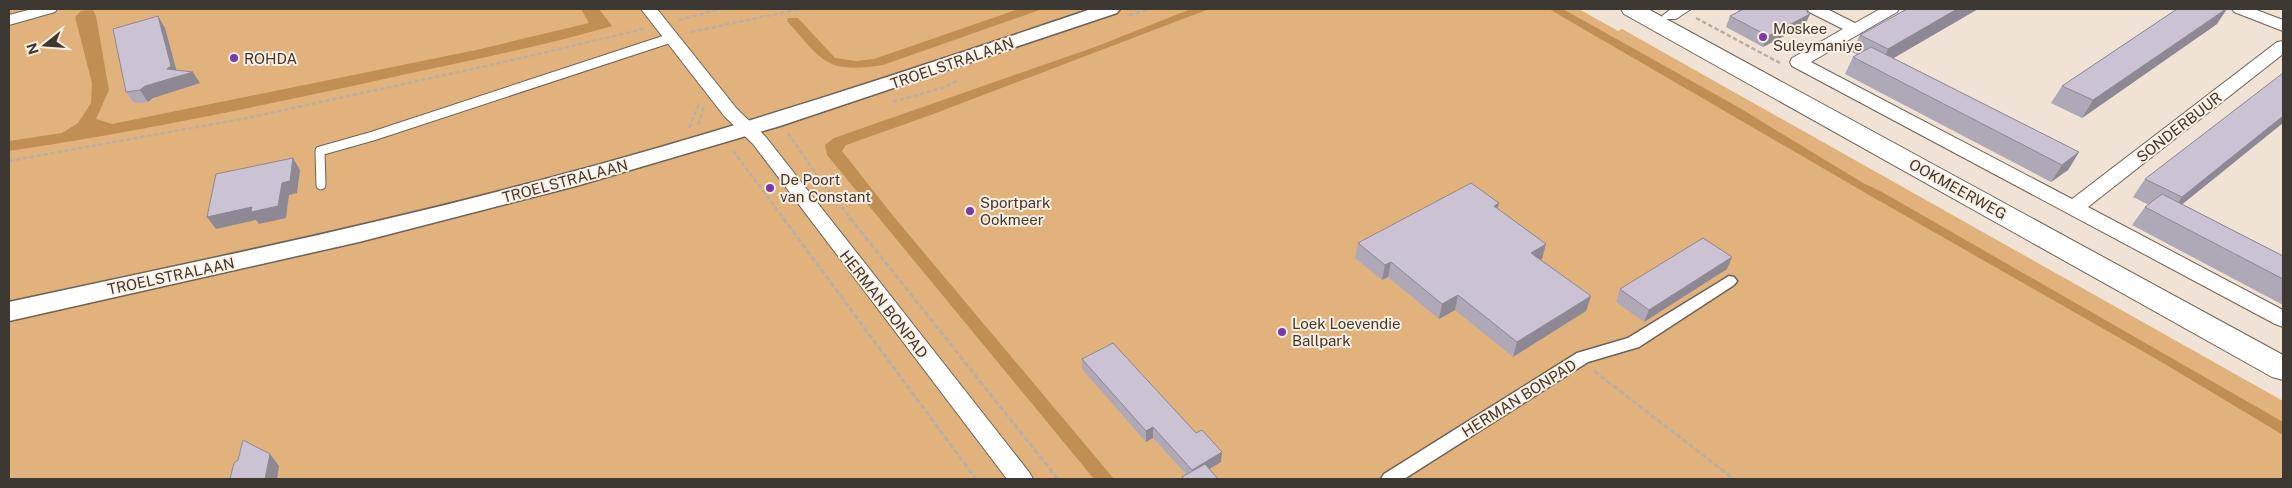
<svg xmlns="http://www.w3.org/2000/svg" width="2292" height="488" font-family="'Public Sans',sans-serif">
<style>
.green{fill:#e2b27d}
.water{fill:#c18e53}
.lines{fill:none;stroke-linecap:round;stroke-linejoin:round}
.service-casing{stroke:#6d6255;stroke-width:11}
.pedestrian-casing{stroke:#6d6255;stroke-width:3}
.minor-casing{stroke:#6d6255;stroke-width:2}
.tertiary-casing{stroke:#6d6255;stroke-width:3}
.secondary-casing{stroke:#6d6255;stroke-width:2}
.path-far1{stroke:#bbafa4;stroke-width:2.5;stroke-dasharray:4.5 2.5;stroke-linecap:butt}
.path{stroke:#bbafa4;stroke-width:3;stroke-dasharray:5.5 2.5;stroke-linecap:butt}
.service{stroke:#fff;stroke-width:9}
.pedestrian{fill:#fff;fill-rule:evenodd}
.minor{fill:#fff;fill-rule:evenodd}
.tertiary{fill:#fff;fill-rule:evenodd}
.secondary{fill:#fff;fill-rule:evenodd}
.wall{fill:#afa8b6}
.shaded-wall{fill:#8e8894}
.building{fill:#cbc3d4;stroke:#8e8894}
.poi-dot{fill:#7a38ac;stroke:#fdefe1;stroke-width:2}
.labels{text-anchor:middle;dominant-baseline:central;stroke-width:4;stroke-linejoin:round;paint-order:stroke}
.poi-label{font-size:15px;fill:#3e3833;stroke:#fdefe1;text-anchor:start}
.street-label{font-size:15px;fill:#3e3833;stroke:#fdefe1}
</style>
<rect width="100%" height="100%" fill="#f0e2d4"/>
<polygon class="green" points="9,9 1579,9 1618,31 1622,29 2283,401 2283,479 9,479"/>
<g class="water">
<path d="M581,9H599L612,26C543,46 472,60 402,75C272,104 141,131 9,151V141L62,133L78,123L91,103L92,83L75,17L81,11L93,10L96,16L109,90L96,119L112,124L476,50L589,23Z"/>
<path d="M1019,9H1042L883,65C825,74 823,61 787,21L788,18H798L835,58L856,61L874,59Z"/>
<polygon points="1191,9 1209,9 928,116 846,145 842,151 894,217 1114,479 1094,479 827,155 825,145 834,138 1095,47"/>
<polygon points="1549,9 1563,9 1738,107 1863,183 1882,192 2283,422 2283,435 2158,360 1876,199"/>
</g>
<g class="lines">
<defs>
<polyline id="service" points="321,185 320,151 373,136 671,38"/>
<polygon id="pedestrian" points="1729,276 1734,277 1737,281 1734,285 1639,347 1588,362 1404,479 1381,479 1384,474 1577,353 1628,338"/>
<g id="minor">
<polygon points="32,9 57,9 55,12 9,25 9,15"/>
<polygon points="641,9 657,9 737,109 765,136 1029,472 1033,479 1007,479 753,144 725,117"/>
<polygon points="1671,9 1691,9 1676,19 1664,19 1662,16"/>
<polygon points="1807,9 1827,9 1855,23 1880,9 1899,9 1897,12 1811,62 2072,199 2277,42 2283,41 2283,54 2088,207 2283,310 2283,327 2275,324 1792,66 1790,62 1792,58 1843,29 1809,12"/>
<polygon points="2232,9 2254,9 2283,20 2283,31 2234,12"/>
</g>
<path id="tertiary" d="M1091,9H1120L1117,13L780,126L576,186L359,242L9,321V302C194,262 381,224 564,174C742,126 917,68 1091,9Z"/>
<polygon id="secondary" points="1621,9 1648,9 2283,355 2283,380 2272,377 1624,14"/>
</defs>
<use href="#service" class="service-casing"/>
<use href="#pedestrian" class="pedestrian-casing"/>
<use href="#minor" class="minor-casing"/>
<use href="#tertiary" class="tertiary-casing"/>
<use href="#secondary" class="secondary-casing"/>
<g class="path-far1">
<polyline points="1129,15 1149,9"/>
<polyline points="1696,18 1780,63"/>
<polyline points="679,20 721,9"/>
<polyline points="691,32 800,9"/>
<polyline points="893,102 945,87 958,80"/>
<polyline points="698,125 704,107"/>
<polyline points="689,128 699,104 697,102"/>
<polyline points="788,133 820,180 851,219"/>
<polyline points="733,151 784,219"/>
<polyline points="9,161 247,118 491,65 644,29"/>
</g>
<g class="path">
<polyline points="783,218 976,479"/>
<polyline points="850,218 1058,479"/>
<polyline points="1594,371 1734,479"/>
</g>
<use href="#service" class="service"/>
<use href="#pedestrian" class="pedestrian"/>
<use href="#minor" class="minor"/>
<use href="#tertiary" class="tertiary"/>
<use href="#secondary" class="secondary"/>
</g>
<g class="wall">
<polygon points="1739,9 1804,9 1808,11 1805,25 1763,47 1726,27 1730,16 1738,12"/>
<polygon points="1907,9 1978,9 1893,58 2079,152 2068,170 2051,182 1845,74 1853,57 1857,54 1852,52 1860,35"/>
<polygon points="2217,24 2082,118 2051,103 2062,86"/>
<polygon points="165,28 176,70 200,83 153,98 148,102 134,103 126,92"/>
<polygon points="2252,147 2182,204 2283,256 2283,305 2132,225 2145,207 2149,205 2133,197 2145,179"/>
<polygon points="1498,209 1542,259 1541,260 1591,296 1586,311 1513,357 1455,310 1439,319 1388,277 1382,280 1355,258 1358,243"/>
<polygon points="1732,257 1727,269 1644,322 1616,302 1620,289"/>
<polygon points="1082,359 1221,462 1209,469 1218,479 1182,479 1182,477 1187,475 1153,438 1146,442 1082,369"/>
</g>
<g class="shaded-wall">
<polygon points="1957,9 1978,9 1880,66 1888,49"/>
<polygon points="2226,9 2227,9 2217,24 2082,118 2093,100"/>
<polygon points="1808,11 1807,15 1810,14 1805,25 1763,47 1768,36"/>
<polygon points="158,16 165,28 178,76 193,72 200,83 153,98 148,102 140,90 167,69"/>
<polygon points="2283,116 2283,123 2169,215 2182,197"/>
<polygon points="2079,152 2068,170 2051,182 2062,165"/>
<polygon points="293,158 300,170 297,193 289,195 286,218 259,224 256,220 216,229 207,217"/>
<polygon points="1499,203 1495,218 1494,206"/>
<polygon points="1546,244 1542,259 1527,268 1531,253"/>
<polygon points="1732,257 1727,269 1644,322 1649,310"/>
<polygon points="1391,262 1388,277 1382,280 1385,265"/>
<polygon points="1458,295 1455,310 1439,319 1442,304"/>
<polygon points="1591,296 1586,311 1513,357 1517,342"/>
<polygon points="1153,427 1153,438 1146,442 1146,431"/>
<polygon points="1222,452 1221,462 1193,479 1192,479 1192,470"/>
<polygon points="270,454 279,466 277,479 265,479"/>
</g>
<g class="building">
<polygon points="1744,9 1804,9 1808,11 1807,12 1810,14 1768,36 1730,16"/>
<polygon points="1907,9 1957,9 1888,49 1860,35"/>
<polygon points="2177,9 2226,9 2093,100 2062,86"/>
<polygon points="158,16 171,66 167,69 193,72 145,86 140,90 126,92 113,29"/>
<polygon points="1871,47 2079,152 2062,165 1853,57"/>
<polygon points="2283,73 2283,116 2182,197 2145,179"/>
<polygon points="293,158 290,181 282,183 278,206 251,212 252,207 207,217 216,174"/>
<polygon points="1471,183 1499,203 1494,206 1546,244 1531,253 1591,296 1517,342 1458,295 1442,304 1391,262 1385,265 1358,243"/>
<polygon points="2162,194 2283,256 2283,279 2145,207"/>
<polygon points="1703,238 1732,257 1649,310 1620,289"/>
<polygon points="1113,343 1196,433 1202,430 1222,452 1192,470 1153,427 1146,431 1082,359"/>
<polygon points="243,440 270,454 265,479 230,479 234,463 238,460"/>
<polygon points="1205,464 1218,479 1184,479 1182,477"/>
</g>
<g class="poi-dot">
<circle cx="1763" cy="37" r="5"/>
<circle cx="234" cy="58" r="5"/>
<circle cx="770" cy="188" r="5"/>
<circle cx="970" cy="211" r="5"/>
<circle cx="1282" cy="332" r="5"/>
</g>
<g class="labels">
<g class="poi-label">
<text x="1773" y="28">Moskee<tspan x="1773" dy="17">Suleymaniye</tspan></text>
<text x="244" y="58">ROHDA</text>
<text x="780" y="179">De Poort<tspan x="780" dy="17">van Constant</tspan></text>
<text x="980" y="202">Sportpark<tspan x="980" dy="17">Ookmeer</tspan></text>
<text x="1292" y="323">Loek Loevendie<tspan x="1292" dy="17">Ballpark</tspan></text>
</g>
<g class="street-label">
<text transform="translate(952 63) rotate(-19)">TROELSTRALAAN</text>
<text transform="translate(2179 127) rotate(-38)">SONDERBUUR</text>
<text transform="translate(565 181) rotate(-15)">TROELSTRALAAN</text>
<text transform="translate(1958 189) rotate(29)">OOKMEERWEG</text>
<text transform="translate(171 276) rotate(-12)">TROELSTRALAAN</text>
<text transform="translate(884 304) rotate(52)">HERMAN BONPAD</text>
<text transform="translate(1519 398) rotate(-32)">HERMAN BONPAD</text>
</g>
</g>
<rect width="2292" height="488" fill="none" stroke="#3e3833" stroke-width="20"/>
<g transform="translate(45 45) rotate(253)" stroke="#fdefe1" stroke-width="4" paint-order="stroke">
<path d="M0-4L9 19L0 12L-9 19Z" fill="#3e3833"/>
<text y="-8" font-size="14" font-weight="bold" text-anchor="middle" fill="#3e3833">N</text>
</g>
</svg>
